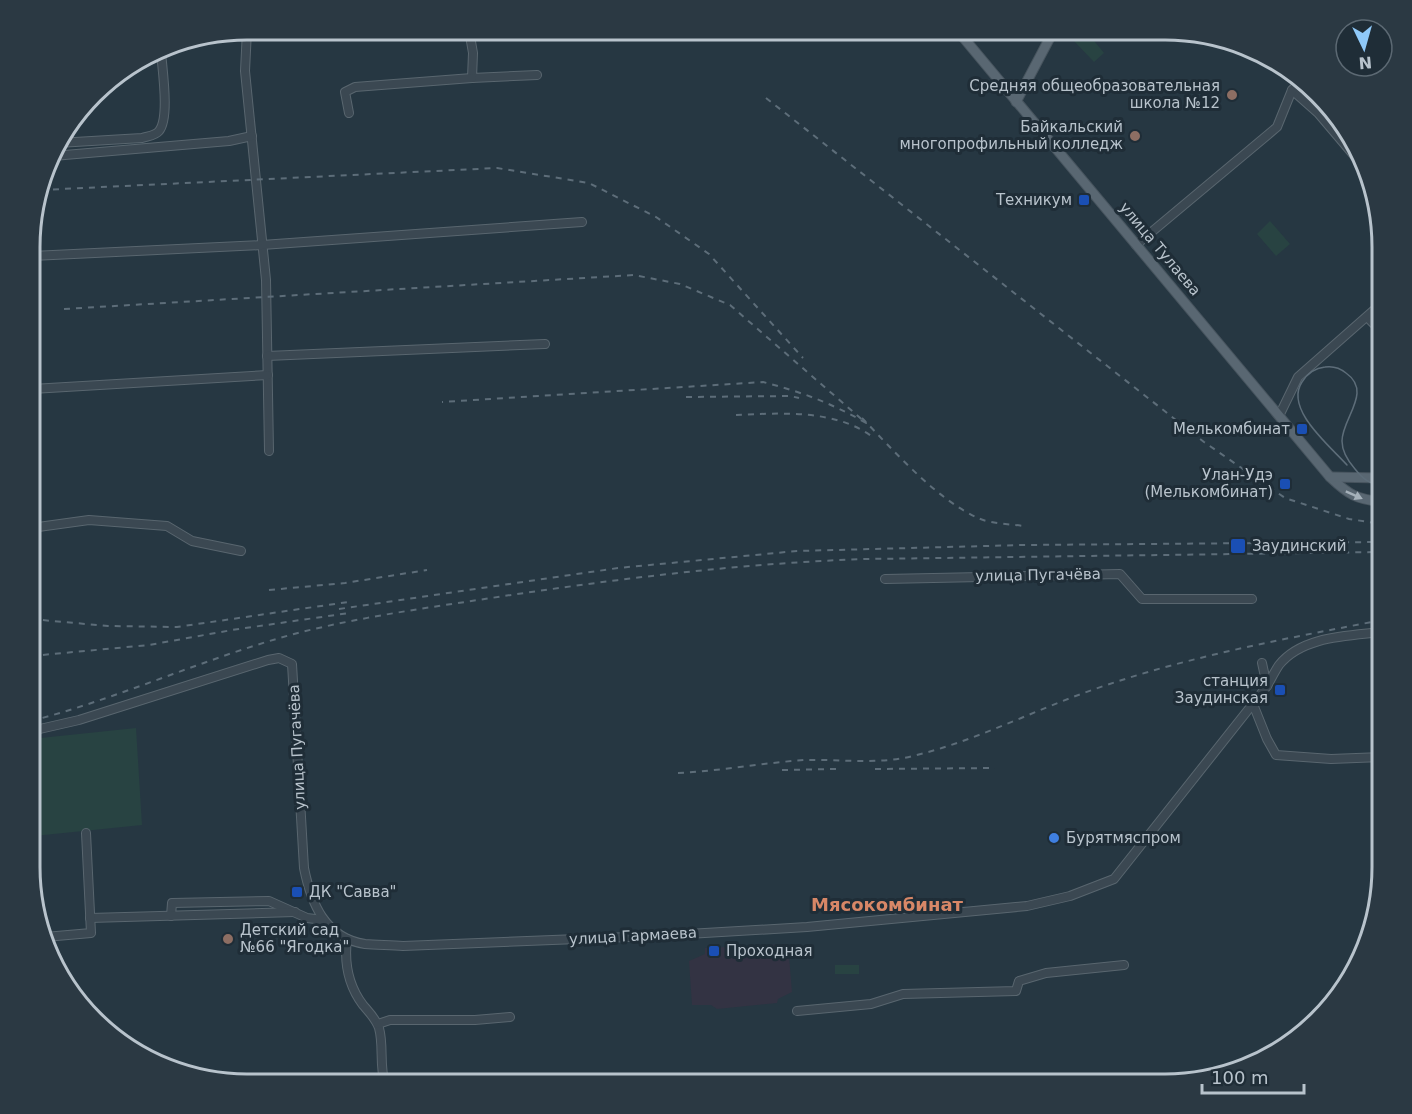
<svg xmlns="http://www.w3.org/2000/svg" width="1412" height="1114" font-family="'DejaVu Sans',sans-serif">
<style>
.medical{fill:#333343}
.green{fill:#284342}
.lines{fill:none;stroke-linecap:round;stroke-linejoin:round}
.minor-casing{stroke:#59666f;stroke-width:10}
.major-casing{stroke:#47545e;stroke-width:11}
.minor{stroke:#3b4852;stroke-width:8}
.major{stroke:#596772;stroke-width:9}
.tram{stroke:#5d6d79;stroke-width:1.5}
.rail{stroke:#5d6d79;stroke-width:2;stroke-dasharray:6 6;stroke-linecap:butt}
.oneway{fill:#a5b1ba}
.education-dot{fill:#8d6e63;stroke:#1f2d37;stroke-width:2}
.transit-dot{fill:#1a4fb4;stroke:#1f2d37;stroke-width:2}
.shop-dot{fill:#3f7fe0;stroke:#1f2d37;stroke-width:2}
.labels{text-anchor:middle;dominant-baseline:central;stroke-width:6;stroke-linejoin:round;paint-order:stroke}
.poi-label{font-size:15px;fill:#b8c3cc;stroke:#1f2d37;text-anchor:end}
.street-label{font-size:15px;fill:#b8c3cc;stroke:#1f2d37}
.quarter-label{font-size:18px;font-weight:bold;fill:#d78767;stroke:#1f2d37}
.rim{fill:none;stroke:#b8c3cc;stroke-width:3}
</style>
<rect width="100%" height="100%" fill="#263742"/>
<polygon class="medical" points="788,944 792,992 778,999 777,1003 717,1009 711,1005 692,1005 689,961 705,954 705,948"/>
<g class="green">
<polygon points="1086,31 1104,53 1094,62 1074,41"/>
<polygon points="1270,221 1290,244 1276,256 1257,234"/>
<polygon points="136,728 142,825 34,836 35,825 31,825 31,739"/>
<rect x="835" y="965" width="24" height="9"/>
</g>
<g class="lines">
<defs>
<g id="minor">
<polyline points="247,30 245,71 266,280 269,451"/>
<polyline points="469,30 473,53 472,78 537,75"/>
<polyline points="1292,90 1318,113 1363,166"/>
<polyline points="349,113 345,92 355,87 472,78"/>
<path d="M58,143L142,138C148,136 155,136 159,131C170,118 162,68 161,51"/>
<polyline points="53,156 229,141 252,136"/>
<polyline points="1136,245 1277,127 1292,90 1302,80"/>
<polyline points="32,256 262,245 582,222"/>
<polyline points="1367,317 1382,332"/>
<polyline points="267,356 545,344"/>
<polyline points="32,389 268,375"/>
<polyline points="1279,416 1298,377 1382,303"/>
<polyline points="31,528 89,520 167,526 192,541 241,551"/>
<polyline points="885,579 1120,574 1142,599 1252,599"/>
<polyline points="1262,663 1267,686"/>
<polyline points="1253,704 1267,739 1276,755 1331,759 1382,757"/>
<path d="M31,731L79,720L268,660L279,658L292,664L304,868C311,903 325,938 365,944C377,945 391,945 403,946L654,936L807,927L1027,906L1070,896L1114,879L1267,686C1271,679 1275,671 1279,665C1302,636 1348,636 1382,632"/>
<polyline points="171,916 172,903 269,901 307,918 323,920"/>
<polyline points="90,918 295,912"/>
<polyline points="45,937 91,933 86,833"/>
<path d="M347,939C344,963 348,985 363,1005C369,1012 376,1019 379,1028C384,1046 379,1065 385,1084"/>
<polyline points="797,1011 871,1004 903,994 1016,991 1019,981 1046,973 1124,965"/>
<polyline points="378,1024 390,1020 475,1020 510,1017"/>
</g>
<g id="major">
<path d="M957,30L1330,477C1349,495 1356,499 1382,502"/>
<polyline points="1016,102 1054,30"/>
<polyline points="1330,477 1382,478"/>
</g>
</defs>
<use href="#minor" class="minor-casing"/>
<use href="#major" class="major-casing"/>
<use href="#minor" class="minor"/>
<use href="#major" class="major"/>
<path class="tram" d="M1347,465C1330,446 1284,409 1302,382C1307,374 1315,368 1325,367C1332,366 1340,368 1346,373C1373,392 1342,418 1342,441C1342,452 1348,461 1355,469C1363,479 1369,484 1382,485"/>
<g class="rail">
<polyline points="766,98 1204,442 1285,498 1349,519 1382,524"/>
<polyline points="41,190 497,168 589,183 656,217 709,254 803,358"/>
<path d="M64,309L634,275L680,284L730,305L866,423C831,403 802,392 763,382L442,402"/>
<polyline points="686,397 790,396 799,398"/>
<path d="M736,415C781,413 837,409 874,438"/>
<path d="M862,418C894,451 936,499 978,518C991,524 1010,524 1024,526"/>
<polyline points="269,590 345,583 427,570"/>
<polyline points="339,609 618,568 797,551 1023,545 1382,542"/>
<polyline points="31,619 108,626 177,627 348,602"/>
<polyline points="31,656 149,645 232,630 349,613"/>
<path d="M31,721C120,698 205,658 294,634C363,616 434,607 504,596C624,578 745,563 866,559L1382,552"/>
<polyline points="875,769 995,768"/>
<polyline points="782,770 836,769"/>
<path d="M678,773C720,771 762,763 804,760C840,759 877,765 913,756C976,741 1034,710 1095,689C1189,656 1284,639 1382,620"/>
</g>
</g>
<defs><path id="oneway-solid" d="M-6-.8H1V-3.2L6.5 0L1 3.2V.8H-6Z" transform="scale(1.5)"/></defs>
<use class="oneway" href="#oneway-solid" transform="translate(1354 495) rotate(24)"/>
<g class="education-dot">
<circle cx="1232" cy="95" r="6"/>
<circle cx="1135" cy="136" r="6"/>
<circle cx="228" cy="939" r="6"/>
</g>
<g class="transit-dot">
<rect x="1078" y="194" width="12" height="12" rx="3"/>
<rect x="1296" y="423" width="12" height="12" rx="3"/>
<rect x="1279" y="478" width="12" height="12" rx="3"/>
<rect x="1230" y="538" width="16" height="16" rx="3"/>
<rect x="1274" y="684" width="12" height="12" rx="3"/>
<rect x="291" y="886" width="12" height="12" rx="3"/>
<rect x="708" y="945" width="12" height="12" rx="3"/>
</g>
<circle class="shop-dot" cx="1054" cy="838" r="6"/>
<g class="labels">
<g class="poi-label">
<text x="1220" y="86">Средняя общеобразовательная<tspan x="1220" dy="17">школа №12</tspan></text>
<text x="1123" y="127">Байкальский<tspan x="1123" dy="17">многопрофильный колледж</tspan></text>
<text x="1072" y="200">Техникум</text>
<text x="1290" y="429">Мелькомбинат</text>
<text x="1273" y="475">Улан-Удэ<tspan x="1273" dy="17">(Мелькомбинат)</tspan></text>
<text x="1252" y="546" text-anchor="start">Заудинский</text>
<text x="1268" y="681">станция<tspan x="1268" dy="17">Заудинская</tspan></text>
<text x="1066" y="838" text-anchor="start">Бурятмяспром</text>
<text x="309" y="892" text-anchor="start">ДК "Савва"</text>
<text x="240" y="930" text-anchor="start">Детский сад<tspan x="240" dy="17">№66 "Ягодка"</tspan></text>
<text x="726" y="951" text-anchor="start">Проходная</text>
</g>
<g class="street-label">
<text transform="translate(1160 249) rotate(50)">улица Тулаева</text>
<text transform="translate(1038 575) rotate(-1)">улица Пугачёва</text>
<text transform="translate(297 747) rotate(-93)">улица Пугачёва</text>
<text transform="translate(633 936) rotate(-3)">улица Гармаева</text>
</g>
<g class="quarter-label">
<text x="887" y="904">Мясокомбинат</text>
</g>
</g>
<path d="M0 0H1412V1114H0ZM247 40H1165A207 207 0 0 1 1372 247V867A207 207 0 0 1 1165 1074H247A207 207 0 0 1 40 867V247A207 207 0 0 1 247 40Z" fill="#2b3943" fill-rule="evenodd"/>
<path class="rim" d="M247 40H1165A207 207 0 0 1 1372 247V867A207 207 0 0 1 1165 1074H247A207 207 0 0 1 40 867V247A207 207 0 0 1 247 40Z"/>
<g transform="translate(1364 48) rotate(175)"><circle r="28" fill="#1f2d37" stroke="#5c6973" stroke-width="1.5"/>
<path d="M0-4.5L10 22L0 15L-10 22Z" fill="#8fc9f9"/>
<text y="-9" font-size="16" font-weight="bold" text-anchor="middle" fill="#b8c3cc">N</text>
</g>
<path d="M1202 1084v9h102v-9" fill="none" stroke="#b8c3cc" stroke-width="3"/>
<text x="1211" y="1084" font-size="18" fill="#b8c3cc" stroke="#1f2d37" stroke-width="4.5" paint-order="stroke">100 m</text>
</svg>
